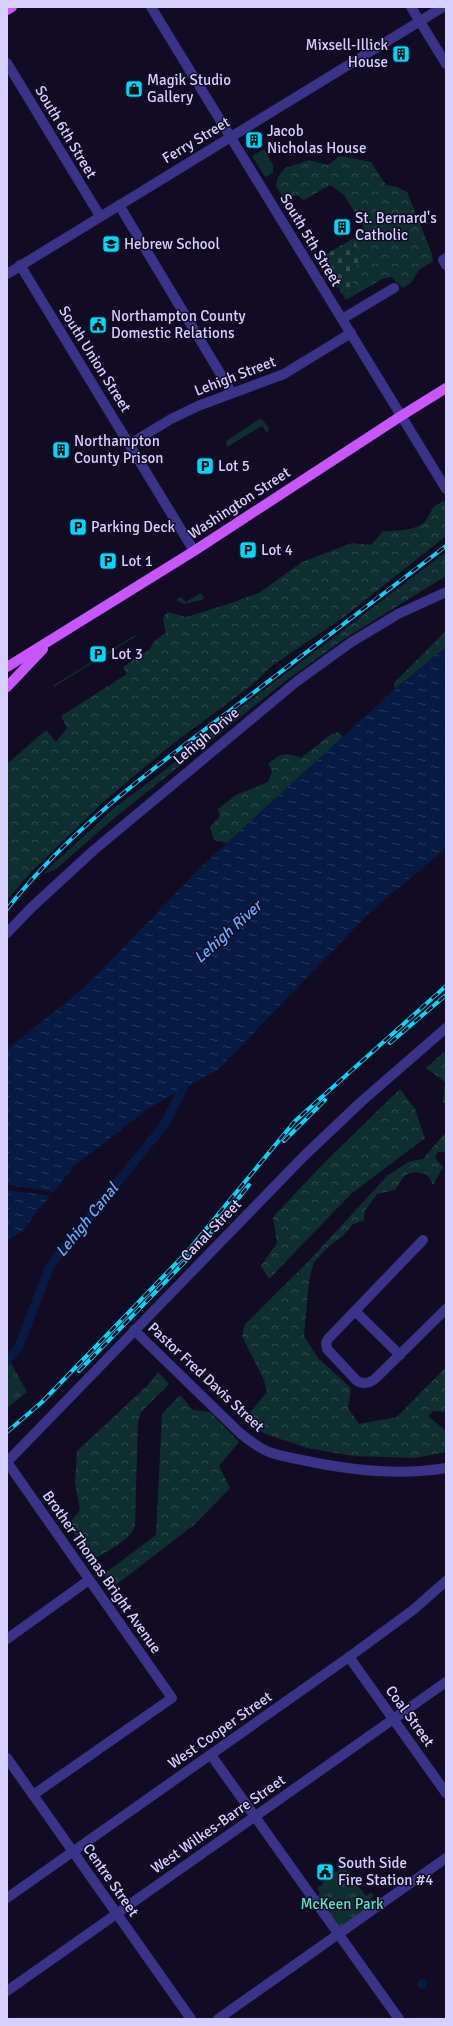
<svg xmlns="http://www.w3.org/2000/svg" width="453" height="2026" font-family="Signika,sans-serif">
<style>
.green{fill:#0f2e2f}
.forest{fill:url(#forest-crowns)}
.cemetery{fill:url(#cemetery-stones)}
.park{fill:url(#park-tufts)}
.water{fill:url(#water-ripples)}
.pier{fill:#110c24}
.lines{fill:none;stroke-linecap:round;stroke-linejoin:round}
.canal{stroke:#061a44;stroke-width:9}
.minor{stroke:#3a3387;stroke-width:10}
.major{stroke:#c756ff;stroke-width:10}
.rail-casing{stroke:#00d7fa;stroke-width:4}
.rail{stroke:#110c24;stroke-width:2.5;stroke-dasharray:8;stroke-linecap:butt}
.labels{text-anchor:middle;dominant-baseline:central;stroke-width:3;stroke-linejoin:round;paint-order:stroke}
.poi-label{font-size:15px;fill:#d7cfff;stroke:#110c24;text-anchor:start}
.street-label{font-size:15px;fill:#d7cfff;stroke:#110c24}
.park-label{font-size:15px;fill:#52e9c9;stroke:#110c24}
.water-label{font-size:16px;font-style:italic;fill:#5dadff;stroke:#110c24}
</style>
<defs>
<pattern id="forest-crowns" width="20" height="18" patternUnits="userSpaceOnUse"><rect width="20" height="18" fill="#0f2e2f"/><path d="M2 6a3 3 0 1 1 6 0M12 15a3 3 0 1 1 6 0" fill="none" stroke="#314b4e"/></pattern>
<pattern id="cemetery-stones" width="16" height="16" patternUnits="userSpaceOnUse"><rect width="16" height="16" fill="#0f2e2f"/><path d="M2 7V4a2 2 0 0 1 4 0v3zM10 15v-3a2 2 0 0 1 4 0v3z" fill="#314b4e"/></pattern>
<pattern id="park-tufts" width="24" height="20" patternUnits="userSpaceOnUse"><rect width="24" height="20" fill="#0f2e2f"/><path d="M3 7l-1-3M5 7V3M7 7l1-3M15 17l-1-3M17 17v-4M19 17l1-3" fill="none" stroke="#314b4e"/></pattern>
<pattern id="water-ripples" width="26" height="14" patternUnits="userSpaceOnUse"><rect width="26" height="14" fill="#061a44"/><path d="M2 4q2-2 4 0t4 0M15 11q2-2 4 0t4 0" fill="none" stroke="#2a3a60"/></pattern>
</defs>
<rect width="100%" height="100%" fill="#110c24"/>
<g class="green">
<polygon points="264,149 273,165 273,173 265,177 252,156"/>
<polygon points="261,418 269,428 268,432 266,432 262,426 227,447 226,441"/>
<polygon points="201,593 204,598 202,600 184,604 176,600 181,597 186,602"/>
<polygon points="135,635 136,636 100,659 99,657"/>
<polygon points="96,659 97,660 54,687 54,685"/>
<polygon points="340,1862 366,1896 371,1892 374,1896 367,1901 320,1893 317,1888 323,1884 322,1882 339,1870 336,1865"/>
</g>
<g class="forest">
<polygon points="340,156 371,162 386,185 397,187 407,192 432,254 433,261 419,270 411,283 403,288 391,277 382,279 346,300 343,295 355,288 349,275 351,268 357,265 357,257 354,250 357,246 354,238 355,234 362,229 363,225 344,195 330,185 304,200 297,195 285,200 276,186 278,177 285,168 309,160 328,165"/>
<path d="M446,500V536L344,617L273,665L252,685L170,746L102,803L32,871L7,900V764L46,730L56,742L67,728L61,716L127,674L123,667L150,649L155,640L166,633C165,626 160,617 168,612L186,617L231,603L259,593L302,562L352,543L371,545L383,531C396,531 419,531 427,519C435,505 430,508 446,500Z"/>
<polygon points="446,552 446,576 347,637 288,679 113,819 55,870 43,874 114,808 165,770 243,706"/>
<polygon points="446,631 446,647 395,689 394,683"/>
<path d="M338,732L343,737L227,843L214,840L210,827L220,816L218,809L236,795L268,782L272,771L268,764C282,753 284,752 301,758L330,735Z"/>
<polygon points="446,1050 446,1104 443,1102 445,1082 426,1068"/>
<polygon points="400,1089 415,1109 425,1138 351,1194 269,1279 261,1266 277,1243 273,1217 324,1163"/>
<path d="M446,1132V1152H438L435,1158L443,1167L433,1185L427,1174C406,1170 406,1173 395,1190L377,1194L365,1211L364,1220L352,1225L343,1236L329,1246L314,1262L309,1281L304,1336L318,1358L351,1388L348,1408L359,1424L397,1417L446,1367V1412L433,1411L428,1416L446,1431V1452L415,1458L353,1456L307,1448L265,1434L245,1418L267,1392L264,1380L242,1336L245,1324L308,1262L387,1176L408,1162L423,1159Z"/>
<path d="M158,1372L169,1384L141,1412L138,1421L135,1526C129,1542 106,1551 93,1560L68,1525L80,1510L75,1482L77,1451L147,1386Z"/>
<polygon points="180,1395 193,1410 210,1412 239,1442 219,1466 230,1488 195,1524 116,1585 111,1586 104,1574 156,1535 162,1414"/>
</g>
<polygon class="cemetery" points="354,238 357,246 354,250 363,262 351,268 349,275 355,288 343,295 323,261 323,256"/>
<g class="park">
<polygon points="7,1356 27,1392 7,1408"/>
<polygon points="345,1876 371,1911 339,1934 314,1898"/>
</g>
<g class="water">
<polygon points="446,647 446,848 370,912 219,1069 149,1108 74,1166 22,1231 7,1241 7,1049 84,988 201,867 395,689"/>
<circle cx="422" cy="1984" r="5"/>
</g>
<polygon class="pier" points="7,1185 56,1192 52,1196 7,1190"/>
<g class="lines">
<polyline class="canal" points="7,1361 19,1346 50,1266 164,1125 183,1088"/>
<g class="minor">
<polyline points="151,7 446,489"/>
<polyline points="411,7 446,64"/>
<polyline points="7,63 100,216"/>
<polyline points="119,205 232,393"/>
<polyline points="446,258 443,260 446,265"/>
<polyline points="20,265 194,551"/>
<polyline points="7,274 443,7"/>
<polyline points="342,319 394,288"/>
<polyline points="130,444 171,419 198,406 284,374 351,333"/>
<polyline points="7,933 32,907 94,850 296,682 350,643 398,614 446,592"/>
<path d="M423,1240L328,1339L326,1343L327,1349L357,1381C365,1385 371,1383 377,1377L446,1309"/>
<polyline points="355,1311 400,1355"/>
<path d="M134,1330L241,1434C250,1441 259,1448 269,1452C280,1456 291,1458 302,1460C348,1470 399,1476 446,1468"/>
<polyline points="7,1462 304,1156 362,1101 446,1028"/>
<polyline points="7,1462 172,1698 33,1795"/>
<polyline points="7,1639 89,1580"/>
<polyline points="349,1657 446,1793"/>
<polyline points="211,1755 399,2019"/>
<polyline points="7,1758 191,2019"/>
<polyline points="7,1898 349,1657 413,1610 446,1581"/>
<polyline points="7,1991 446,1682"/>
<polyline points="218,2019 446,1858"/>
</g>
<g class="major">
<polyline points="7,10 12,7"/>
<polyline points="7,667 194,551 401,416 446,388"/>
<polyline points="7,687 43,649"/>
</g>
<defs>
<g id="rail">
<path d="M7,909C70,829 151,770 232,709C303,655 374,600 446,546"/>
<polyline points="390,1043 446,995"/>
<polyline points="284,1141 325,1100"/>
<polyline points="79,1371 202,1244 249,1185"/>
<polyline points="7,1432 42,1402 187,1252 295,1121 446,986"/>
</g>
</defs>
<use href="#rail" class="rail-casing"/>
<use href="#rail" class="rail"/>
</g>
<defs>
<symbol id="building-square" viewBox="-11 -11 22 22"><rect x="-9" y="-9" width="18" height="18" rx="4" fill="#00d7fa" stroke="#110c24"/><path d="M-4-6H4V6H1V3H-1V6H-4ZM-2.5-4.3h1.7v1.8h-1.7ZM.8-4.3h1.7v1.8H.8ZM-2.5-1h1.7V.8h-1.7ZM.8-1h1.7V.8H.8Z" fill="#111"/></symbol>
<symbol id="shop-square" viewBox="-11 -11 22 22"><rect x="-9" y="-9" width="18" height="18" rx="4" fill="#00d7fa" stroke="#110c24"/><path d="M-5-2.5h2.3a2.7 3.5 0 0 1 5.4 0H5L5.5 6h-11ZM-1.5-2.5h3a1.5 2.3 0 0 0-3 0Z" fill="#111"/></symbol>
<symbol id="school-square" viewBox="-11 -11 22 22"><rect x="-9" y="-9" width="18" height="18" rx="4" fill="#00d7fa" stroke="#110c24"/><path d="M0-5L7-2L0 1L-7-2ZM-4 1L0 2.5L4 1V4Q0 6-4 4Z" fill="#111"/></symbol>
<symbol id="civic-square" viewBox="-11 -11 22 22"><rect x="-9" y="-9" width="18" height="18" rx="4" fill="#00d7fa" stroke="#110c24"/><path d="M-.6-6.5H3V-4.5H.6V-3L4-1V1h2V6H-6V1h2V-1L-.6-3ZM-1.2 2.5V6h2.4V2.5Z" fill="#111"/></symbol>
<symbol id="parking-square" viewBox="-11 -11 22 22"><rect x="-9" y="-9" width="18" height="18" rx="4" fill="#00d7fa" stroke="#110c24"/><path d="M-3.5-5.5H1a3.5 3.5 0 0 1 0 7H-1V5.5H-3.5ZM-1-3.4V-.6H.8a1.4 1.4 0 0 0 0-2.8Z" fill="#111"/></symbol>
</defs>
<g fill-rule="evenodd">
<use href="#building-square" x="391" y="44" width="20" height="20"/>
<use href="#shop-square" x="124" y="79" width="20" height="20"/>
<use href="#building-square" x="244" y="130" width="20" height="20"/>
<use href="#building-square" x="332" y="217" width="20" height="20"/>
<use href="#school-square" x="101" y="234" width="20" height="20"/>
<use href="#civic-square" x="88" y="315" width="20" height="20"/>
<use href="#building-square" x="51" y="440" width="20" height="20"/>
<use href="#parking-square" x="195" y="456" width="20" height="20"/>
<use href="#parking-square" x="68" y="517" width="20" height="20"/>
<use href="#parking-square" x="238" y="540" width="20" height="20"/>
<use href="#parking-square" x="98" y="551" width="20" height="20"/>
<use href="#parking-square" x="88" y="644" width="20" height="20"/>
<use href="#civic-square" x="315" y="1862" width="20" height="20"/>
</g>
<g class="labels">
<g class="poi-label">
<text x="388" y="45" text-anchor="end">Mixsell-Illick<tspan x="388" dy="17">House</tspan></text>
<text x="147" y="80">Magik Studio<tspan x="147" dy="17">Gallery</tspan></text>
<text x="267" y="131">Jacob<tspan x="267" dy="17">Nicholas House</tspan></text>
<text x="355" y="218">St. Bernard's<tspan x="355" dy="17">Catholic</tspan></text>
<text x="124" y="244">Hebrew School</text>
<text x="111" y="316">Northampton County<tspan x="111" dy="17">Domestic Relations</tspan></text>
<text x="74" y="441">Northampton<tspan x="74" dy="17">County Prison</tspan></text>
<text x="218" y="466">Lot 5</text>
<text x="91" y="527">Parking Deck</text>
<text x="261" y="550">Lot 4</text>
<text x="121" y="561">Lot 1</text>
<text x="111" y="654">Lot 3</text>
<text x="338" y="1863">South Side<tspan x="338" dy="17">Fire Station #4</tspan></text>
</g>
<g class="street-label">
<text transform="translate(66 132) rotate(59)">South 6th Street</text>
<text transform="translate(196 140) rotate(-31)">Ferry Street</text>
<text transform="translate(311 240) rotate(59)">South 5th Street</text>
<text transform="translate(95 359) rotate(58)">South Union Street</text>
<text transform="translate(235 376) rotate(-21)">Lehigh Street</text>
<text transform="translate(239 503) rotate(-33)">Washington Street</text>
<text transform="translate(206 736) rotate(-40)">Lehigh Drive</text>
<text transform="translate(211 1230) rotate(-46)">Canal Street</text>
<text transform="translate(206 1377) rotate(43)">Pastor Fred Davis Street</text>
<text transform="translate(102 1572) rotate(55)">Brother Thomas Bright Avenue</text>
<text transform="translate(410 1716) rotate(54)">Coal Street</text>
<text transform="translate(220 1730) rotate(-35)">West Cooper Street</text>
<text transform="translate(218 1824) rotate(-35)">West Wilkes-Barre Street</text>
<text transform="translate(111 1880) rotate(55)">Centre Street</text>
</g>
<g class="park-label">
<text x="342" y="1904">McKeen Park</text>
</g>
<g class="water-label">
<text transform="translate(228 932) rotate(-42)">Lehigh River</text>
<text transform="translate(87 1220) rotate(-51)">Lehigh Canal</text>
</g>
</g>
<rect width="453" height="2026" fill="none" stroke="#d7cfff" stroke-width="16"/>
</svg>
